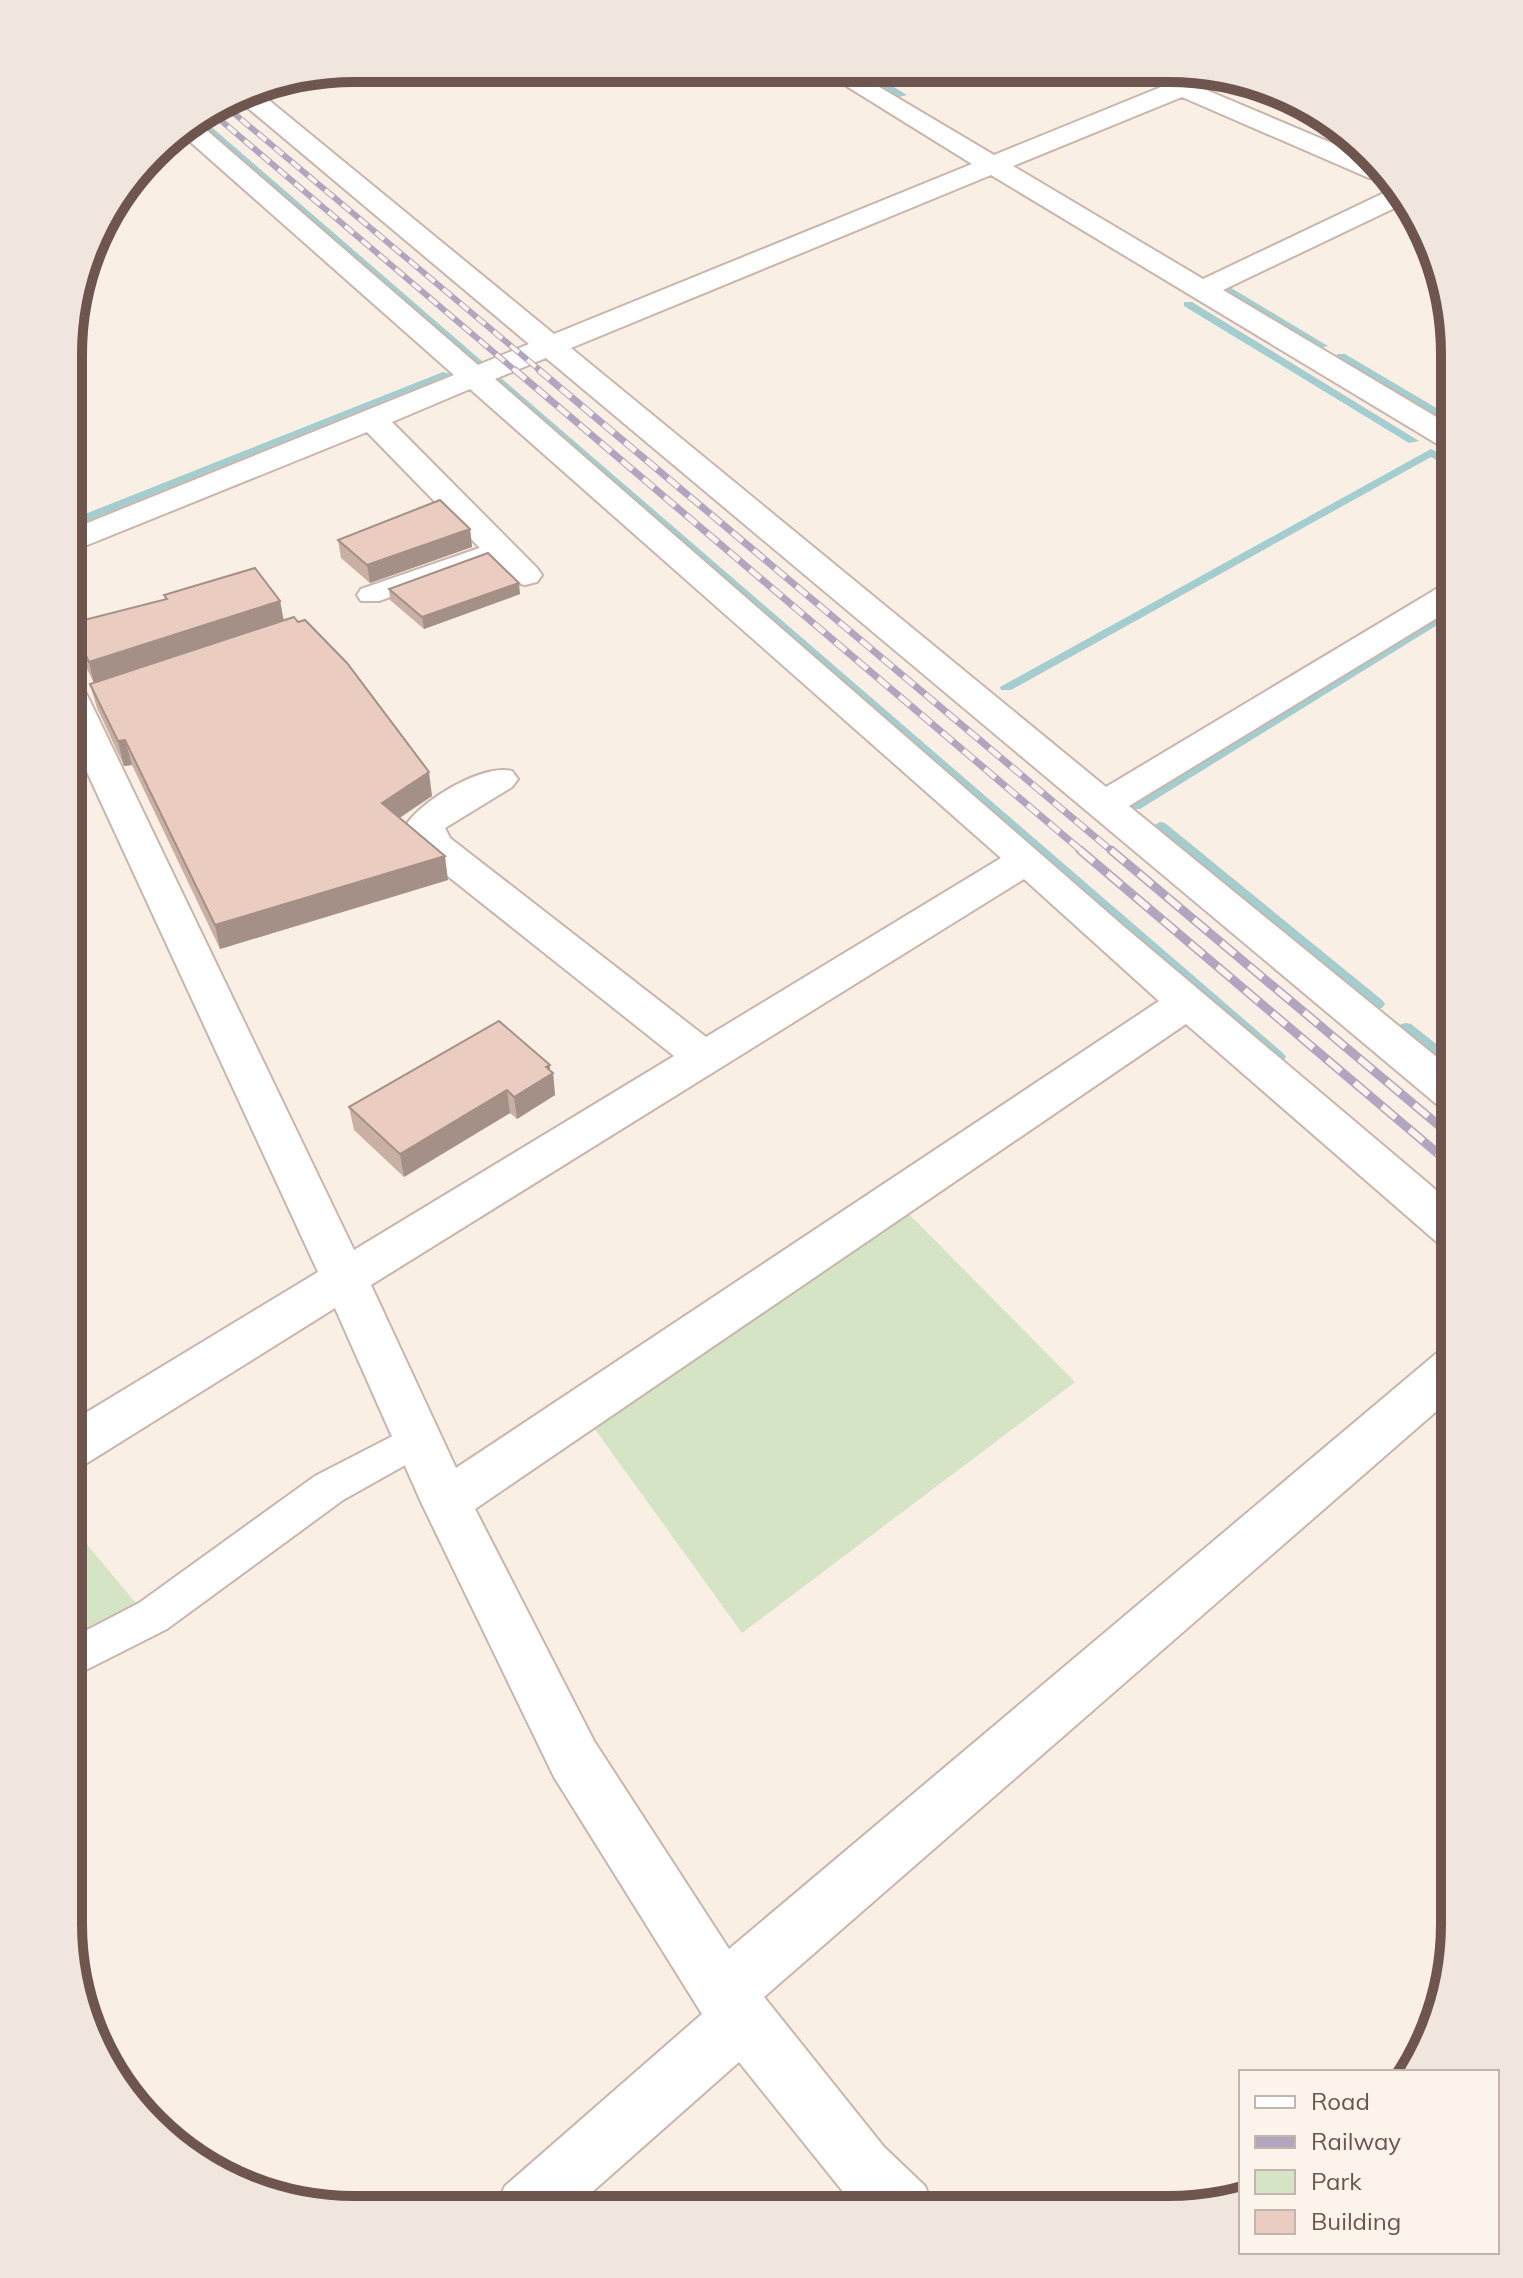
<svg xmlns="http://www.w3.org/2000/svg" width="1523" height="2278" font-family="Mulish,sans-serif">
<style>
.green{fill:#d5e4c5}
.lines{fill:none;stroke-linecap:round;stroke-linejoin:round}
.stream{fill:#a4cdcf;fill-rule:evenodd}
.service-casing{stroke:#c8b6ad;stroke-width:4}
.minor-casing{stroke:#c8b6ad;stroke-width:4}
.service{fill:#fff;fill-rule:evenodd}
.minor{fill:#fff;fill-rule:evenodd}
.rail-far2-casing{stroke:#b1a5c0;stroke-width:6}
.rail-far1-casing{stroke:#b1a5c0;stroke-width:7}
.rail-casing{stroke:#b1a5c0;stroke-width:9}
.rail-far2{stroke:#fcf3ea;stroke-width:4;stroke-dasharray:11;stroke-linecap:butt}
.rail-far1{stroke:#fcf3ea;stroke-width:5;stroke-dasharray:14;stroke-linecap:butt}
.rail{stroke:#fcf3ea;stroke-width:6;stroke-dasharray:18;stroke-linecap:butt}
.wall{fill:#c9b0a5}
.shaded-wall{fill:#a49086}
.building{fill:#eacdc0;stroke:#a49086;stroke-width:2}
.rim{fill:none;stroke:#6e564e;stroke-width:10}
</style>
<rect width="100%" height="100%" fill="#f9efe5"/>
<g class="green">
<polygon points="904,1209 1075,1382 742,1633 589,1421"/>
<polygon points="69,1523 140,1608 68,1646"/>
</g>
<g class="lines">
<g class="stream">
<polygon points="855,69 866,70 907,95 899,97"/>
<polygon points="201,118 483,362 483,366 475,366 195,122"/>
<polygon points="1220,286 1228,286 1328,346 1319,348 1220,290"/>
<polygon points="1184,302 1192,302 1419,441 1409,443 1184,306"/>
<polygon points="1337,354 1345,354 1455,419 1455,426 1337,358"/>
<polygon points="443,372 452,374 70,528 70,520"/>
<polygon points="492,377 500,377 1283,1053 1286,1057 1283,1061 1273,1061 492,381"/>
<polygon points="1431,449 1455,462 1455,470 1431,457 1011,690 1001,690 1000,687"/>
<polygon points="1455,605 1455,614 1140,809 1130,809 1128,806"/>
<polygon points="1160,822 1165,823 1382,1000 1385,1004 1382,1008 1372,1008 1155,829 1153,826"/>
<polygon points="1406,1023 1411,1024 1455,1059 1455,1073 1401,1032 1398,1028 1401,1024"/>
</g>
<defs>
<g id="service">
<polygon points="494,543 507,551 503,556 379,601 361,601 357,595 361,589"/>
<polygon points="418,1423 432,1428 437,1439 432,1450 343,1500 167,1629 68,1679 68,1640 139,1603 315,1476"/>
</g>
<path id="minor" d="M819,69H849L994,155L1166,85L1157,76L1160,71L1176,70L1187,77L1207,71L1225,78L1204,89L1367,158L1383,179L1369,178L1182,97L1013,166L1203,279L1388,191L1392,190L1403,204L1223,290L1455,428V450L1444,448L991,175L571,348L1106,787L1443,585L1455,582V607L1129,806L1455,1072V1111L1440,1107L546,358L495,379L1121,924L1455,1206V1249L1439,1244L1186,1024L475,1509L594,1741L729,1949L1438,1352L1455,1347V1395L764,1997L884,2147L925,2186L934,2209H857L739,2062L574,2208H495L505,2186L702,2014L554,1777L421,1502L335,1308L87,1463L69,1468V1423L318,1272L70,735V686L83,689L88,697L354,1250L674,1056L420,854L406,825C422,800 484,763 512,771L518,779L512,787L445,828L450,838L706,1037L1001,858L470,389L392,422L537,568L542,575L537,582L525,585L513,582L367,432L70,552V530L454,375L178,131L196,121L478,365L529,344L236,98L254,88L554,334L972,164ZM1024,879L1159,1001L456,1468L371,1285Z"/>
</defs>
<use href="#service" class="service-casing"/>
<use href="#minor" class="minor-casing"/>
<use href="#service" class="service"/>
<use href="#minor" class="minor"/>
<defs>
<g id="rail-far2">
<polyline points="224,105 542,372"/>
<polyline points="211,112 517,372"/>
</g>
<g id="rail-far1">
<polyline points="515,370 1083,852"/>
<polyline points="539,370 1113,852"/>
</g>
<g id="rail">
<polyline points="1080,850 1455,1168"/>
<polyline points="1111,850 1455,1139"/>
</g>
</defs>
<use href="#rail-far2" class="rail-far2-casing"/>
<use href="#rail-far1" class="rail-far1-casing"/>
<use href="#rail" class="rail-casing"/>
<use href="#rail-far2" class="rail-far2"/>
<use href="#rail-far1" class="rail-far1"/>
<use href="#rail" class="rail"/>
</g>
<g class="wall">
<polygon points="470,529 472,547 370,583 341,558 338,540"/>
<polygon points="389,589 520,594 424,629 390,600"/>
<polygon points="164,595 280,601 284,621 432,796 400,818 448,880 220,949 132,765 124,766 97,708 90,684 94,683 77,649 72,627 165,599"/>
<polygon points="550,1070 553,1073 555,1095 517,1119 510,1113 404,1177 354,1130 349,1107"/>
</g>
<g class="shaded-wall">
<polygon points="470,529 472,547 370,583 367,565"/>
<polygon points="519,583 520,594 424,629 422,617"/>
<polygon points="280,601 284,623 94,684 89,662"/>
<polygon points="125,740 132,765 124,766 118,741"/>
<polygon points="79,753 85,774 70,777 70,754"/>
<polygon points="429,772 432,796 385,827 382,803"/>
<polygon points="445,856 448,880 220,949 215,925"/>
<polygon points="550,1065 550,1074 553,1073 555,1095 517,1119 514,1097 546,1067"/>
<polygon points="507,1090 510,1113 404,1177 400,1154"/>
</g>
<g class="building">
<polygon points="440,500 470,529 367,565 338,540"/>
<polygon points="488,553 519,583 422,617 389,589"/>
<polygon points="255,568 280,601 89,662 72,627 82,624 80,621 167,599 164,595"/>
<polygon points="294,617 298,622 305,620 347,663 429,772 382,803 445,856 215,925 125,740 118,741 90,684"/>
<polygon points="70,734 79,753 70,754"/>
<polygon points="499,1021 550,1065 546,1067 553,1073 514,1097 507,1090 400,1154 349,1107"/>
</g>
<path d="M0 0H1523V2278H0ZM354 82H1169A272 272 0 0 1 1441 354V1924A272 272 0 0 1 1169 2196H354A272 272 0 0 1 82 1924V354A272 272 0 0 1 354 82Z" fill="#f1e6de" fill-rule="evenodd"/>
<path class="rim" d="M354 82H1169A272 272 0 0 1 1441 354V1924A272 272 0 0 1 1169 2196H354A272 272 0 0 1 82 1924V354A272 272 0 0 1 354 82Z"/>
<rect x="1239" y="2070" width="260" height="184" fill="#fcf3ea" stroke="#c3b4ac" stroke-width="2"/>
<rect x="1255" y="2096" width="40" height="12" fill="#ffffff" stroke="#c3b4ac" stroke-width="2"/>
<text x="1311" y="2110" font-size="24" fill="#6e564e">Road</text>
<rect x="1255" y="2136" width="40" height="12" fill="#b1a5c0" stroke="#c3b4ac" stroke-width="2"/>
<text x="1311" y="2150" font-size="24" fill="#6e564e">Railway</text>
<rect x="1255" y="2170" width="40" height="24" fill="#d5e4c5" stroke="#c3b4ac" stroke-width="2"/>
<text x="1311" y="2190" font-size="24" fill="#6e564e">Park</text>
<rect x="1255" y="2210" width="40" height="24" fill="#eacdc0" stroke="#c3b4ac" stroke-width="2"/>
<text x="1311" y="2230" font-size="24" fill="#6e564e">Building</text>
</svg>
